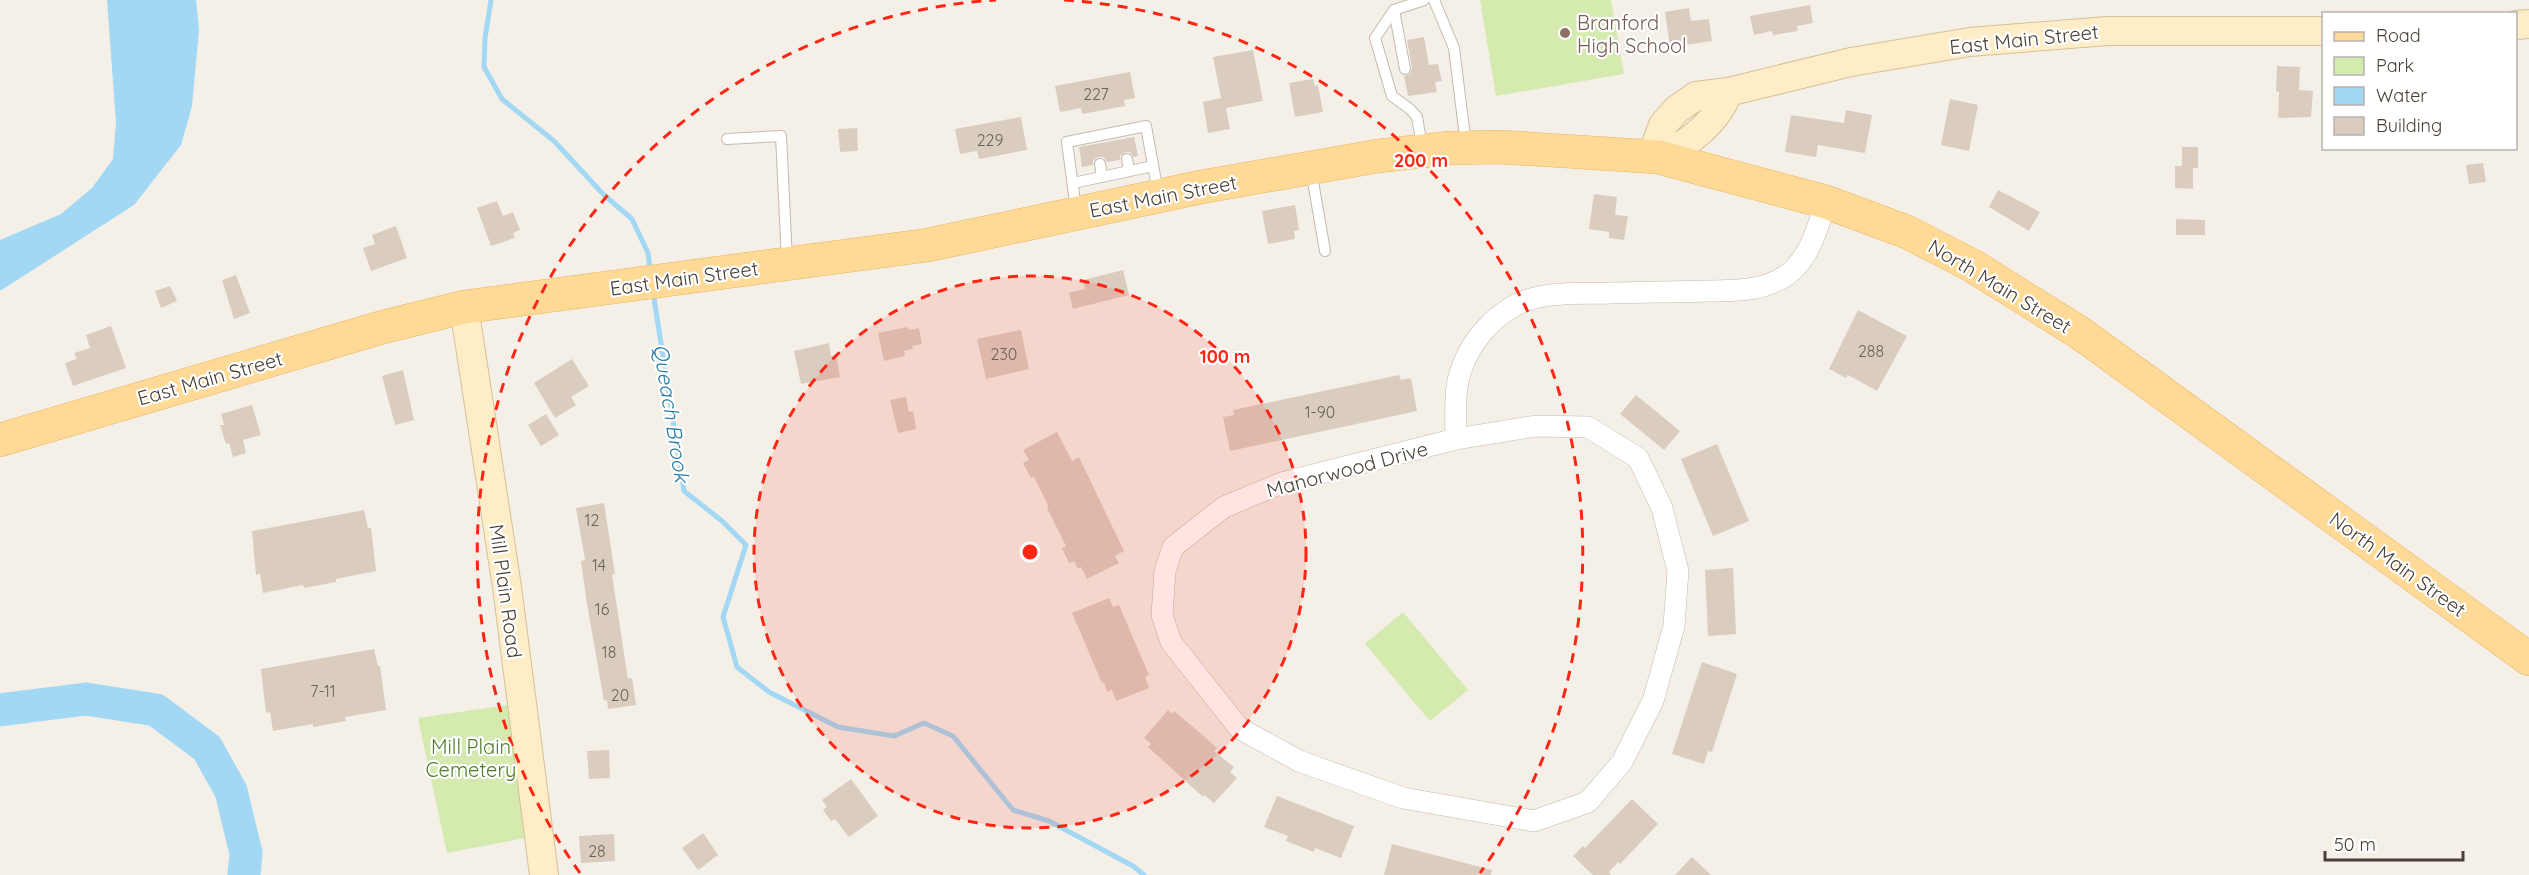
<svg xmlns="http://www.w3.org/2000/svg" width="2529" height="875" font-family="Quicksand,sans-serif">
<style>
.green{fill:#d4eaaf}
.water{fill:#a2d8f3}
.lines{fill:none;stroke-linecap:round;stroke-linejoin:round}
.stream{stroke:#a2d8f3;stroke-width:5}
.river{stroke:#a2d8f3;stroke-width:33}
.building{fill:#dacdc0}
.lane-casing{stroke:#c3baad;stroke-width:12}
.street-casing{stroke:#c3baad;stroke-width:22}
.secondary-casing{stroke:#d6c096;stroke-width:30}
.primary-casing{stroke:#e9b562;stroke-width:34}
.lane{stroke:#fff;stroke-width:10}
.street{stroke:#fff;stroke-width:21}
.secondary{stroke:#ffedc7;stroke-width:28}
.primary{stroke:#ffd996;stroke-width:33}
.ring{fill:none;stroke:#ff2514;stroke-width:3;stroke-dasharray:10 8}
.education-dot{fill:#8d6e63;stroke:#fff;stroke-width:2}
.labels{text-anchor:middle;dominant-baseline:central;stroke-width:4.5;stroke-linejoin:round;paint-order:stroke}
.number-label{font-size:16px;fill:#6c6358}
.education-label{font-size:20px;fill:#785e54;stroke:#fff;text-anchor:start}
.street-label{font-size:20px;fill:#484036;stroke:#fff}
.park-label{font-size:20px;fill:#4e7d26;stroke:#fff}
.water-label{font-size:21px;font-style:italic;fill:#287ca8;stroke:#fff}
.centre{fill:#ff2514;stroke:#fff;stroke-width:3}
.ring-label{font-size:18px;text-anchor:middle;font-weight:bold;fill:#ff2514;stroke:#fff;stroke-width:4.5;stroke-linejoin:round;paint-order:stroke}
</style>
<rect width="100%" height="100%" fill="#f4f0e8"/>
<g class="green">
<polygon points="1480,0 1611,0 1624,74 1496,96"/>
<polygon points="1403,612 1468,690 1430,721 1365,644"/>
<polygon points="508,705 525,838 447,853 418,718"/>
</g>
<polygon class="water" points="107,0 196,0 199,30 192,106 181,145 134,205 0,291 0,240 61,214 92,188 113,159 116,123"/>
<g class="lines">
<g class="stream">
<polyline points="491,0 485,38 484,67 502,99 554,141 604,195 632,219 648,253 650,270"/>
<polyline points="653,292 684,491 722,521 746,545 723,617 737,667 769,692 838,727 894,736 924,723 953,736 1013,810 1049,821 1133,866 1144,875"/>
</g>
<polyline class="river" points="0,710 86,699 156,710 207,748 231,791 246,853 244,875"/>
</g>
<g class="building">
<polygon points="1810,5 1813,23 1797,26 1798,31 1773,35 1772,31 1754,35 1750,16"/>
<polygon points="1689,8 1691,21 1709,19 1712,41 1670,47 1665,12"/>
<polygon points="1424,37 1429,65 1438,64 1442,81 1435,82 1437,92 1408,96 1404,76 1410,74 1412,68 1407,40"/>
<polygon points="1253,50 1263,101 1226,108 1230,129 1208,133 1203,102 1221,98 1213,57"/>
<polygon points="2277,66 2300,67 2299,90 2313,91 2311,117 2278,118 2279,92 2276,91"/>
<polygon points="1130,72 1135,98 1124,100 1125,106 1082,114 1081,108 1060,112 1055,86"/>
<polygon points="1313,79 1315,86 1318,85 1323,112 1295,117 1289,83"/>
<polygon points="1950,99 1978,105 1969,151 1941,145"/>
<polygon points="1846,110 1872,115 1865,153 1818,145 1816,157 1785,152 1791,115 1844,123"/>
<polygon points="1021,117 1027,150 979,159 977,151 960,154 955,129"/>
<polygon points="857,128 858,151 840,152 838,129"/>
<polygon points="1134,137 1138,156 1134,157 1130,152 1125,152 1120,156 1120,160 1107,162 1103,157 1098,157 1093,161 1093,165 1082,167 1079,147"/>
<polygon points="2182,147 2198,147 2198,168 2193,168 2193,189 2175,188 2175,166 2182,166"/>
<polygon points="2483,163 2486,182 2469,184 2466,165"/>
<polygon points="1998,190 2040,212 2029,231 1989,207"/>
<polygon points="1594,194 1617,197 1615,215 1628,216 1624,240 1609,238 1609,232 1589,229"/>
<polygon points="497,201 503,216 513,212 520,230 513,233 515,238 491,246 477,208"/>
<polygon points="1295,205 1299,230 1294,231 1295,239 1268,244 1262,211"/>
<polygon points="2176,219 2205,220 2205,235 2176,235"/>
<polygon points="396,226 407,258 371,271 363,248 375,244 372,235"/>
<polygon points="1123,270 1129,295 1073,309 1069,293 1085,289 1083,280"/>
<polygon points="236,275 250,313 234,319 222,280"/>
<polygon points="170,286 177,301 161,308 155,291"/>
<polygon points="1858,310 1907,336 1877,391 1848,375 1846,378 1829,369"/>
<polygon points="111,326 126,368 73,386 65,363 77,359 74,353 90,348 86,335"/>
<polygon points="908,327 909,330 919,328 922,344 912,346 913,349 904,351 905,356 884,361 878,333"/>
<polygon points="1021,330 1029,369 986,379 977,339"/>
<polygon points="829,343 831,356 836,355 840,377 801,384 794,351"/>
<polygon points="572,359 589,386 571,397 576,405 555,418 534,383"/>
<polygon points="403,370 414,420 395,425 382,376"/>
<polygon points="1399,375 1401,380 1411,378 1417,411 1230,451 1223,417 1234,415 1233,410"/>
<polygon points="1636,395 1680,431 1664,450 1620,414"/>
<polygon points="906,397 909,412 913,411 916,429 898,433 890,400"/>
<polygon points="252,405 261,435 243,440 246,453 233,457 229,443 226,444 220,425 224,425 221,414"/>
<polygon points="546,414 559,435 541,446 528,425"/>
<polygon points="1057,432 1072,461 1079,457 1124,551 1115,556 1119,563 1087,579 1081,567 1078,569 1074,561 1069,563 1062,548 1066,546 1047,508 1048,507 1047,503 1034,477 1031,478 1023,463 1029,460 1023,450"/>
<polygon points="1717,444 1749,521 1713,536 1681,459"/>
<polygon points="604,503 615,574 612,575 628,679 632,678 636,705 608,709 607,700 604,701 587,604 581,561 585,560 576,508"/>
<polygon points="364,510 368,528 371,528 376,571 336,579 336,582 304,588 303,585 263,593 260,574 256,575 252,531"/>
<polygon points="1733,568 1736,634 1708,636 1705,570"/>
<polygon points="1109,598 1113,607 1119,605 1149,675 1145,677 1149,688 1116,701 1112,690 1107,692 1104,682 1102,683 1072,613"/>
<polygon points="374,649 378,666 380,666 386,710 345,717 346,721 313,727 313,724 273,731 270,712 266,713 261,669"/>
<polygon points="1702,662 1737,674 1712,752 1708,751 1704,764 1672,754"/>
<polygon points="1168,710 1172,714 1174,711 1199,732 1217,748 1214,751 1234,767 1230,772 1237,778 1214,803 1204,795 1203,797 1148,747 1151,744 1144,738"/>
<polygon points="609,750 610,778 589,779 587,751"/>
<polygon points="851,779 878,816 849,837 835,819 831,821 823,810 827,807 822,800"/>
<polygon points="1277,796 1354,826 1341,858 1315,848 1314,852 1286,841 1288,836 1264,827"/>
<polygon points="1632,799 1658,824 1620,864 1618,862 1609,872 1611,875 1593,875 1573,856 1583,846 1585,848"/>
<polygon points="703,833 718,855 698,870 682,848"/>
<polygon points="614,834 615,861 581,863 579,836"/>
<polygon points="1392,844 1492,870 1491,875 1384,875"/>
<polygon points="1692,857 1711,875 1675,875"/>
</g>
<g class="lines">
<defs>
<g id="lane">
<polyline points="1434,0 1454,48 1466,145"/>
<polyline points="1394,10 1405,69"/>
<polyline points="727,139 781,136 787,260"/>
<polyline points="1422,146 1417,117 1410,109 1392,96 1375,38 1394,10 1424,0"/>
<polyline points="1127,159 1129,171"/>
<polyline points="1100,164 1102,177"/>
<polyline points="1311,170 1325,251"/>
<polyline points="1073,183 1153,166"/>
<polyline points="1076,209 1067,142 1146,126 1158,193"/>
</g>
<path id="street" d="M1456,439L1536,426L1588,427L1638,458L1662,508L1678,571L1674,626L1653,701L1622,762L1588,802L1534,821L1403,798L1299,761L1239,728L1171,642L1162,615L1165,571L1173,547L1224,507L1282,483L1456,439C1456,420 1454,399 1458,381C1467,342 1499,305 1539,297C1562,292 1587,294 1611,293C1643,292 1675,292 1707,291C1736,291 1770,291 1793,270C1812,252 1818,225 1826,202"/>
<g id="secondary">
<polyline points="2516,25 2529,24"/>
<path d="M1728,92C1718,121 1686,147 1658,157L1656,144L1663,125L1676,110L1696,96L1728,92L1851,62L1970,42L2108,31H2324"/>
<polyline points="464,307 507,587 544,875"/>
</g>
<polyline id="primary" points="0,440 383,327 464,307 928,245 1201,187 1378,156 1450,148 1500,147 1658,157 1826,202 1907,232 1973,266 2080,333 2529,659"/>
</defs>
<use href="#lane" class="lane-casing"/>
<use href="#street" class="street-casing"/>
<use href="#secondary" class="secondary-casing"/>
<use href="#primary" class="primary-casing"/>
<use href="#lane" class="lane"/>
<use href="#street" class="street"/>
<use href="#secondary" class="secondary"/>
<use href="#primary" class="primary"/>
</g>
<circle cx="1030" cy="552" r="276" fill="#ff2514" fill-opacity=".12"/>
<g class="ring">
<circle cx="1030" cy="552" r="276"/>
<path d="M580 873A553 553 0 0 1 996 0M1064 0A553 553 0 0 1 1480 873"/>
</g>
<circle class="education-dot" cx="1565" cy="33" r="6"/>
<g class="labels">
<g class="number-label">
<text x="1096" y="94">227</text>
<text x="990" y="140">229</text>
<text x="1871" y="351">288</text>
<text x="1004" y="354">230</text>
<text x="1320" y="412">1-90</text>
<text x="592" y="520">12</text>
<text x="599" y="565">14</text>
<text x="602" y="609">16</text>
<text x="609" y="652">18</text>
<text x="323" y="691">7-11</text>
<text x="620" y="695">20</text>
<text x="597" y="851">28</text>
</g>
<g class="education-label">
<text x="1577" y="22">Branford<tspan x="1577" dy="23">High School</tspan></text>
</g>
<g class="street-label">
<text transform="translate(2024 39) rotate(-6)">East Main Street</text>
<text transform="translate(1163 196) rotate(-11)">East Main Street</text>
<text transform="translate(684 278) rotate(-8)">East Main Street</text>
<text transform="translate(2000 286) rotate(31)">North Main Street</text>
<text transform="translate(210 378) rotate(-16)">East Main Street</text>
<text transform="translate(1347 469) rotate(-15)">Manorwood Drive</text>
<text transform="translate(2398 564) rotate(36)">North Main Street</text>
<text transform="translate(506 591) rotate(82)">Mill Plain Road</text>
</g>
<g class="park-label">
<text x="471" y="746">Mill Plain<tspan x="471" dy="23">Cemetery</tspan></text>
</g>
<g class="water-label">
<text transform="translate(672 413) rotate(81)">Queach Brook</text>
</g>
</g>
<circle cx="1030" cy="552" r="9" class="centre"/>
<g class="ring-label">
<text x="1421" y="167">200 m</text>
<text x="1225" y="363">100 m</text>
</g>
<rect x="2322" y="12" width="195" height="138" fill="#ffffff" stroke="#b6b3af" stroke-width="1.5"/>
<rect x="2334" y="32" width="30" height="9" fill="#ffd996" stroke="#b6b3af" stroke-width="1.5"/>
<text x="2376" y="42" font-size="18" fill="#484036">Road</text>
<rect x="2334" y="57" width="30" height="18" fill="#d4eaaf" stroke="#b6b3af" stroke-width="1.5"/>
<text x="2376" y="72" font-size="18" fill="#484036">Park</text>
<rect x="2334" y="87" width="30" height="18" fill="#a2d8f3" stroke="#b6b3af" stroke-width="1.5"/>
<text x="2376" y="102" font-size="18" fill="#484036">Water</text>
<rect x="2334" y="117" width="30" height="18" fill="#dacdc0" stroke="#b6b3af" stroke-width="1.5"/>
<text x="2376" y="132" font-size="18" fill="#484036">Building</text>
<path d="M2325 851v9h138v-9" fill="none" stroke="#484036" stroke-width="3"/>
<text x="2334" y="851" font-size="18" fill="#484036" stroke="#ffffff" stroke-width="4.5" paint-order="stroke">50 m</text>
</svg>
